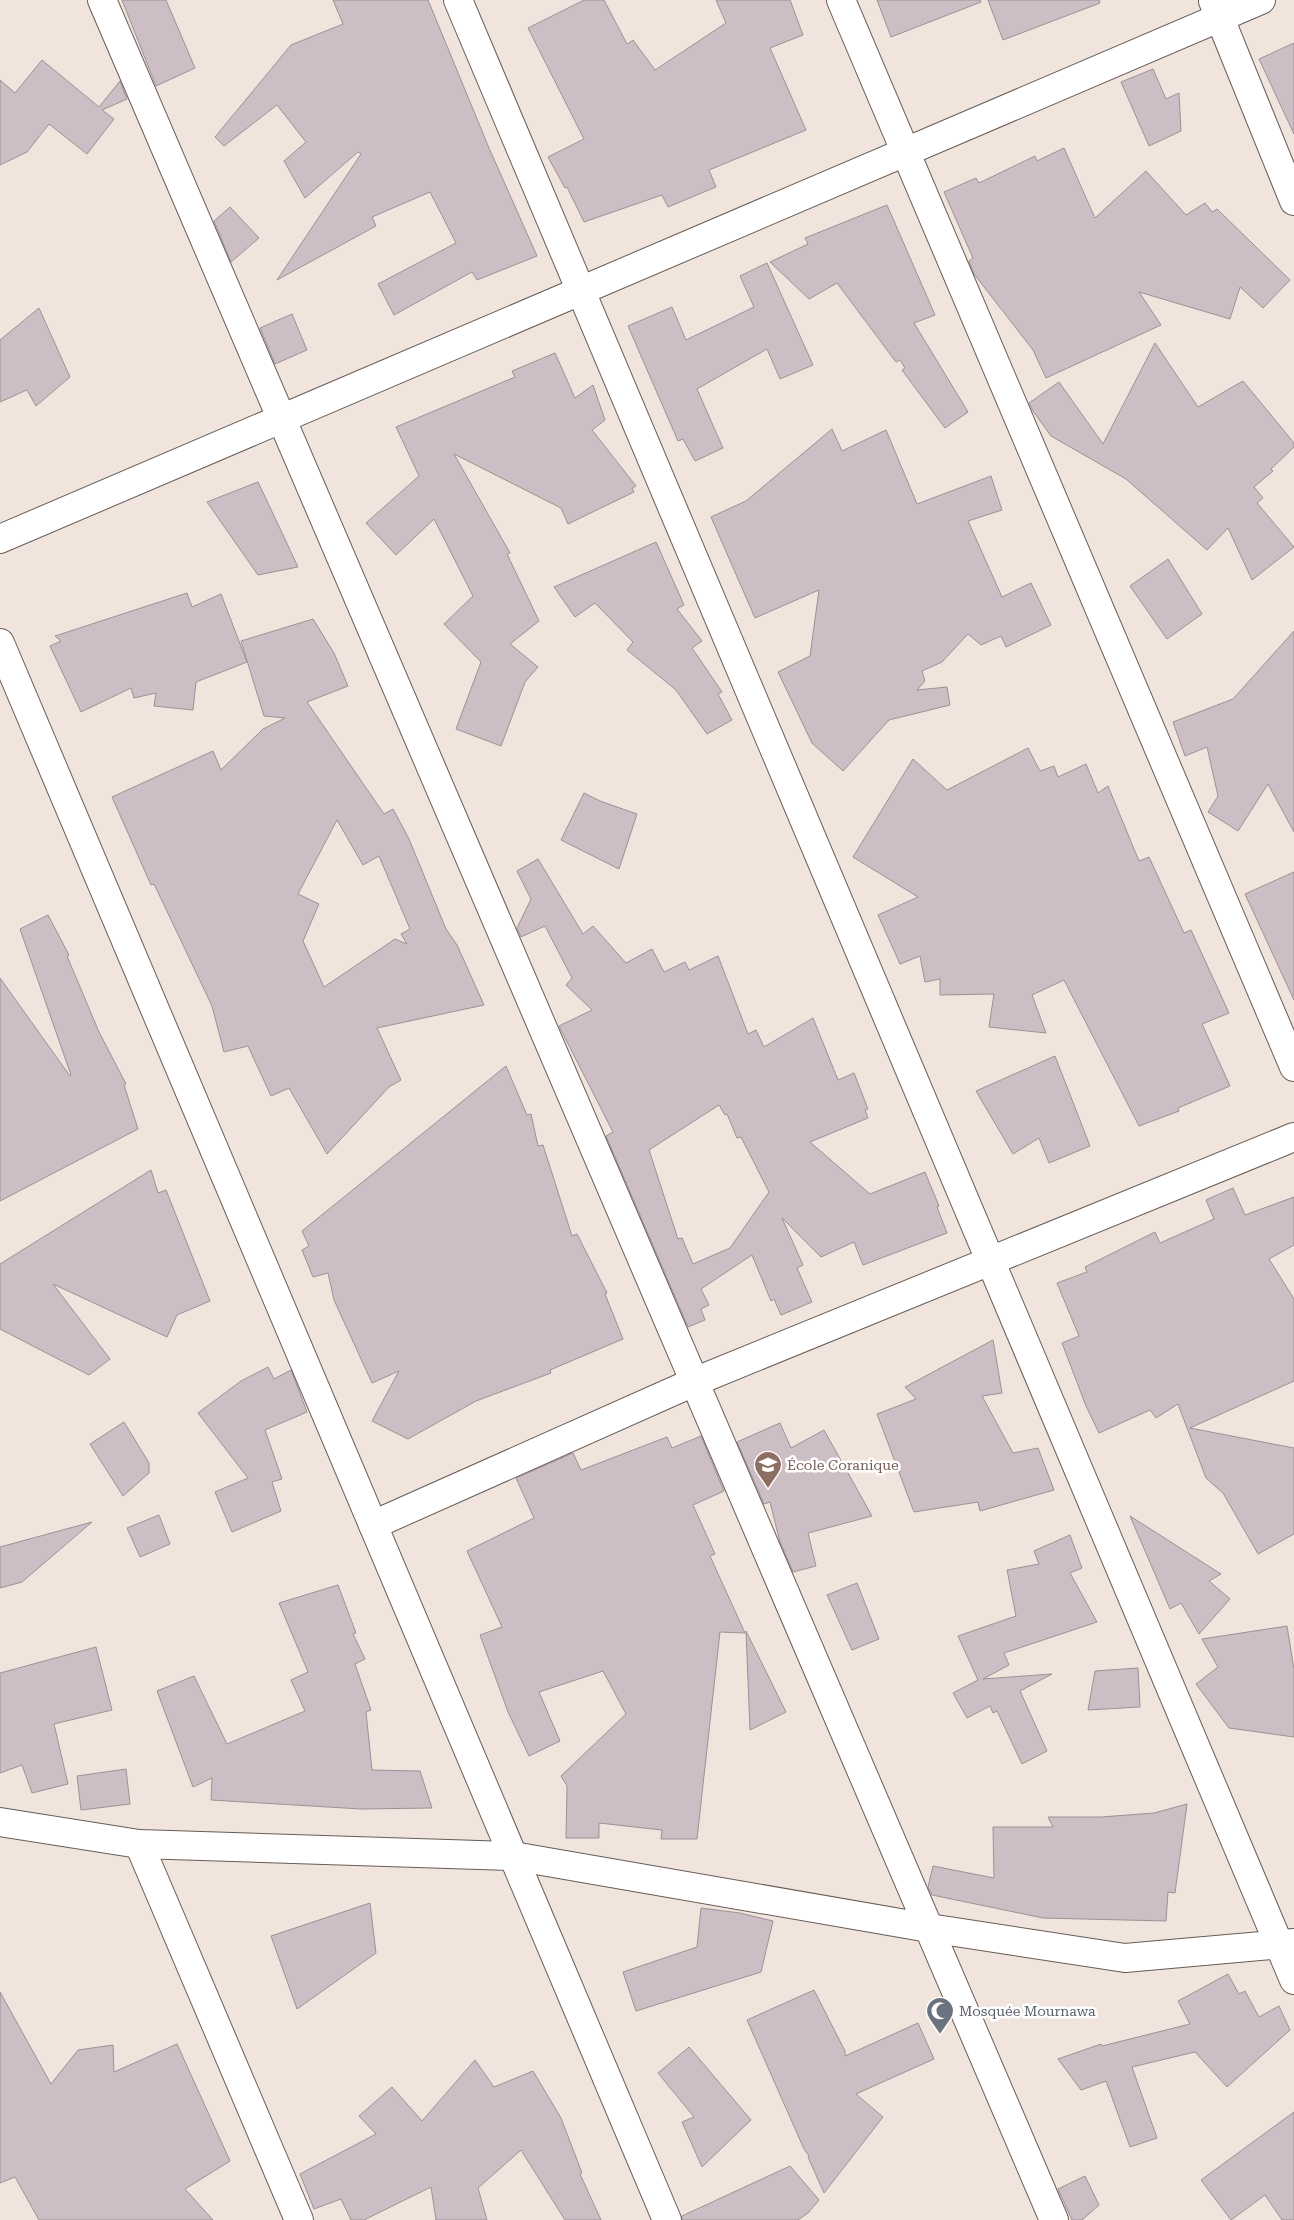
<svg xmlns="http://www.w3.org/2000/svg" width="1294" height="2220" font-family="'Roboto Serif',serif">
<style>
.building{fill:#ccbec4;stroke:#9e9196;fill-rule:evenodd}
.lines{fill:none;stroke-linecap:round;stroke-linejoin:round}
.minor-casing{stroke:#675d56;stroke-width:30}
.minor{stroke:#fff;stroke-width:28}
.labels{text-anchor:middle;dominant-baseline:central;stroke-width:5;stroke-linejoin:round;paint-order:stroke}
.education-label{font-size:14px;fill:#785e54;stroke:#fff;text-anchor:start}
.worship-label{font-size:14px;fill:#5b616d;stroke:#fff;text-anchor:start}
</style>
<rect width="100%" height="100%" fill="#f0e4dc"/>
<g class="building">
<polygon points="122,0 166,0 195,68 156,86"/>
<polygon points="333,0 428,0 489,148 537,256 477,280 472,272 394,315 378,284 456,243 430,192 372,217 376,226 277,280 361,154 358,152 305,198 284,161 306,142 277,105 224,146 215,137 291,45 343,24"/>
<polygon points="584,0 604,0 627,44 633,40 655,70 726,23 716,0 790,0 803,35 770,48 806,130 709,170 716,187 668,207 662,195 584,222 567,187 565,188 548,157 584,139 528,28"/>
<polygon points="877,0 980,0 981,2 891,37"/>
<polygon points="988,0 1099,0 1100,3 1003,40"/>
<polygon points="1294,43 1294,134 1259,59"/>
<polygon points="42,60 99,107 120,81 127,99 102,110 114,119 87,154 49,124 27,152 0,165 0,80 15,93"/>
<polygon points="1153,69 1166,99 1179,93 1181,131 1149,146 1121,82"/>
<polygon points="1064,148 1095,218 1146,171 1186,215 1205,203 1212,212 1217,209 1290,280 1263,308 1240,287 1230,319 1139,292 1161,325 1046,378 1033,350 974,274 969,261 973,258 944,192 976,178 979,183 1035,156 1037,161"/>
<polygon points="887,205 935,315 914,323 968,412 945,428 902,370 905,368 900,360 896,362 837,283 809,299 770,262 808,244 805,238"/>
<polygon points="230,207 259,238 231,262 214,221"/>
<polygon points="767,263 813,365 780,379 767,349 697,389 723,448 695,461 683,439 678,441 628,326 672,307 686,340 754,307 740,276"/>
<polygon points="39,308 70,377 36,406 27,390 0,402 0,340"/>
<polygon points="292,314 307,350 275,364 260,328"/>
<polygon points="1155,343 1198,407 1243,381 1294,443 1294,447 1271,469 1273,471 1254,487 1263,498 1257,503 1294,547 1252,580 1228,528 1207,550 1126,479 1051,436 1033,411 1029,403 1059,382 1103,444"/>
<polygon points="555,353 575,398 593,385 605,420 592,430 636,486 632,488 634,492 568,524 561,508 454,454 510,553 507,554 539,621 510,644 538,667 525,682 501,746 456,729 481,662 444,624 473,596 434,519 396,555 366,523 419,476 396,427 515,377 512,371"/>
<polygon points="832,429 842,451 886,430 917,504 991,476 1002,510 968,521 1002,597 1031,583 1051,625 1006,647 1001,636 981,645 968,634 942,662 922,671 925,681 917,690 947,687 950,705 889,720 843,771 812,743 778,672 810,656 819,590 755,618 711,517 746,501"/>
<polygon points="258,482 268,503 298,567 258,575 207,502"/>
<polygon points="656,542 684,605 677,609 702,641 692,648 722,692 718,694 732,720 707,734 676,690 627,650 633,642 595,603 575,617 554,587"/>
<polygon points="1168,559 1202,614 1167,639 1130,586"/>
<polygon points="187,593 192,607 221,594 247,662 196,682 193,710 154,706 156,693 134,698 131,688 81,712 50,646 61,641 55,636"/>
<path d="M313,619L334,653L348,686L307,702L384,814L393,809L409,839L446,929L457,945L484,1005L377,1028L401,1080L389,1087L327,1154L289,1088L271,1096L248,1046L224,1052L212,1006L154,884L151,885L112,797L213,751L221,770L263,729L285,718L264,716L241,641ZM337,820L363,865L379,856L410,929L401,934L407,944L395,939L324,987L303,941L319,904L298,894Z"/>
<polygon points="1294,631 1294,832 1268,784 1238,831 1208,812 1218,796 1207,747 1185,756 1173,722 1233,699"/>
<polygon points="1028,748 1040,771 1054,766 1058,777 1086,764 1098,793 1108,786 1139,861 1149,857 1184,933 1191,930 1229,1013 1202,1024 1230,1086 1178,1108 1179,1111 1139,1126 1064,980 1032,995 1046,1033 989,1027 994,994 940,995 940,979 925,982 920,956 900,964 878,915 918,897 853,857 913,759 947,790"/>
<polygon points="584,793 600,801 637,814 619,869 561,840"/>
<path d="M538,859L583,934L593,926L626,963L652,949L664,972L685,962L689,970L718,956L748,1034L756,1030L764,1047L813,1018L838,1080L854,1073L868,1109L865,1110L868,1118L810,1142L870,1194L925,1172L939,1206L937,1207L947,1233L863,1265L854,1242L821,1257L782,1218L803,1265L797,1268L812,1302L781,1315L774,1299L771,1301L752,1255L701,1289L709,1305L701,1309L705,1320L688,1327L606,1136L613,1132L559,1026L592,1010L566,985L572,978L545,926L521,937L517,928L531,899L517,871ZM719,1105L725,1115L727,1114L737,1138L741,1137L769,1192L730,1248L693,1264L682,1238L678,1239L649,1150Z"/>
<polygon points="1294,872 1294,1000 1245,894"/>
<polygon points="48,915 69,955 67,956 99,1032 126,1084 124,1085 138,1129 0,1201 0,978 70,1076 71,1075 20,929"/>
<polygon points="1055,1056 1090,1146 1049,1163 1039,1138 1013,1154 976,1091"/>
<polygon points="506,1066 527,1115 531,1114 538,1146 543,1145 572,1236 577,1234 607,1293 605,1294 623,1339 550,1370 551,1373 476,1401 408,1439 372,1421 399,1371 372,1383 334,1300 328,1273 313,1277 302,1250 309,1246 302,1231"/>
<polygon points="151,1170 158,1193 166,1190 210,1301 177,1315 167,1337 53,1284 110,1359 89,1375 0,1329 0,1264"/>
<polygon points="1233,1188 1245,1215 1294,1197 1294,1245 1269,1259 1294,1299 1294,1381 1190,1428 1294,1448 1294,1534 1258,1554 1223,1493 1206,1478 1178,1404 1156,1418 1150,1410 1099,1433 1086,1406 1062,1343 1079,1336 1057,1283 1087,1272 1085,1267 1155,1232 1160,1243 1214,1219 1206,1200"/>
<polygon points="993,1340 1002,1393 982,1396 1013,1453 1038,1448 1054,1490 980,1511 978,1502 914,1512 877,1414 916,1399 905,1387"/>
<polygon points="268,1367 274,1379 291,1370 307,1412 265,1430 282,1479 272,1482 281,1511 232,1532 215,1492 248,1478 198,1413 241,1381"/>
<polygon points="124,1422 149,1463 149,1473 123,1496 90,1444"/>
<polygon points="780,1423 791,1448 824,1430 872,1516 808,1533 816,1566 793,1572 780,1542 770,1502 764,1504 737,1442"/>
<polygon points="701,1436 724,1491 693,1505 715,1554 710,1556 745,1633 720,1632 697,1839 661,1839 662,1830 599,1823 599,1838 566,1838 567,1786 561,1776 626,1714 603,1671 539,1692 560,1741 529,1756 508,1712 480,1635 502,1627 467,1551 534,1518 516,1478 573,1453 581,1470 667,1437 672,1448"/>
<polygon points="159,1515 170,1544 140,1557 127,1528"/>
<polygon points="1130,1516 1221,1574 1209,1581 1230,1599 1199,1634 1181,1603 1170,1609"/>
<polygon points="92,1522 22,1582 0,1588 0,1547"/>
<polygon points="1070,1535 1082,1568 1070,1573 1097,1622 1004,1653 1009,1665 983,1679 1052,1674 1020,1691 1047,1751 1022,1764 997,1711 993,1713 990,1706 967,1718 953,1693 978,1680 958,1636 1016,1616 1007,1570 1039,1564 1034,1551"/>
<polygon points="857,1583 879,1639 852,1650 827,1595"/>
<polygon points="338,1585 356,1633 353,1634 365,1659 355,1664 371,1710 366,1712 372,1770 420,1771 432,1808 361,1809 211,1800 212,1778 193,1787 157,1691 194,1676 227,1744 305,1711 291,1680 308,1672 279,1603"/>
<polygon points="1287,1626 1294,1669 1294,1737 1229,1728 1196,1684 1218,1667 1202,1639"/>
<polygon points="746,1631 786,1712 750,1730"/>
<polygon points="96,1647 112,1710 54,1724 68,1784 32,1793 22,1765 0,1773 0,1673"/>
<polygon points="1138,1668 1140,1707 1088,1710 1095,1671"/>
<polygon points="126,1769 130,1804 81,1810 77,1776"/>
<polygon points="1187,1804 1175,1893 1168,1892 1166,1921 1043,1918 932,1895 928,1887 933,1866 994,1878 993,1827 1053,1827 1048,1817 1101,1817 1154,1813"/>
<polygon points="370,1903 376,1953 297,2009 271,1936"/>
<polygon points="701,1908 740,1913 773,1921 761,1972 636,2011 623,1972 697,1947"/>
<polygon points="1228,1974 1239,1994 1245,1991 1259,2017 1279,2006 1290,2030 1227,2087 1195,2052 1132,2067 1157,2138 1130,2147 1106,2081 1081,2090 1058,2059 1101,2044 1102,2046 1190,2024 1178,2001"/>
<polygon points="814,1990 845,2051 845,2056 918,2023 934,2059 856,2094 883,2117 824,2193 808,2157 809,2156 804,2149 747,2020"/>
<polygon points="0,1992 51,2084 78,2050 113,2045 114,2072 177,2044 230,2161 185,2189 213,2220 39,2220 15,2177 0,2183"/>
<polygon points="689,2047 751,2120 702,2167 682,2122 694,2117 658,2073"/>
<polygon points="475,2060 494,2087 533,2071 561,2118 582,2173 580,2174 601,2220 565,2220 521,2150 478,2188 487,2220 436,2220 431,2187 364,2220 351,2220 341,2199 314,2209 300,2174 376,2134 359,2116 392,2087 422,2121"/>
<polygon points="1294,2112 1294,2220 1282,2220 1265,2195 1231,2220 1201,2180"/>
<polygon points="790,2166 819,2200 808,2213 798,2220 682,2220 682,2216"/>
<polygon points="1085,2176 1099,2205 1082,2220 1072,2220 1058,2189"/>
</g>
<g class="lines">
<defs>
<g id="minor">
<polyline points="102,0 1054,2220"/>
<polyline points="458,0 1294,1980"/>
<polyline points="841,0 1294,1067"/>
<polyline points="1213,1 1294,201"/>
<polyline points="0,539 1261,0"/>
<polyline points="0,643 667,2220"/>
<polyline points="373,1525 694,1382 1294,1137"/>
<polyline points="0,1822 139,1844 513,1856 929,1928 1125,1958 1294,1943"/>
<polyline points="139,1844 299,2220"/>
</g>
</defs>
<use href="#minor" class="minor-casing"/>
<use href="#minor" class="minor"/>
</g>
<defs>
<symbol id="school-pin" viewBox="-11 -11 22 30"><path d="M0 17L-7.5 6A9.5 9.5 0 1 1 7.5 6Z" fill="#8d6e63" stroke="#fff"/><path d="M0-5L7-2L0 1L-7-2ZM-4 1L0 2.5L4 1V4Q0 6-4 4Z" fill="#fff"/></symbol>
<symbol id="mosque-pin" viewBox="-11 -11 22 30"><path d="M0 17L-7.5 6A9.5 9.5 0 1 1 7.5 6Z" fill="#6b7280" stroke="#fff"/><path d="M3.5-4.9A6 6 0 1 0 3.5 4.9A5 5 0 1 1 3.5-4.9Z" fill="#fff"/></symbol>
</defs>
<g fill-rule="evenodd">
<use href="#school-pin" x="752" y="1449" width="32" height="43"/>
<use href="#mosque-pin" x="924" y="1995" width="32" height="43"/>
</g>
<g class="labels">
<g class="education-label">
<text x="787" y="1465">École Coranique</text>
</g>
<g class="worship-label">
<text x="959" y="2011">Mosquée Mournawa</text>
</g>
</g>
</svg>
